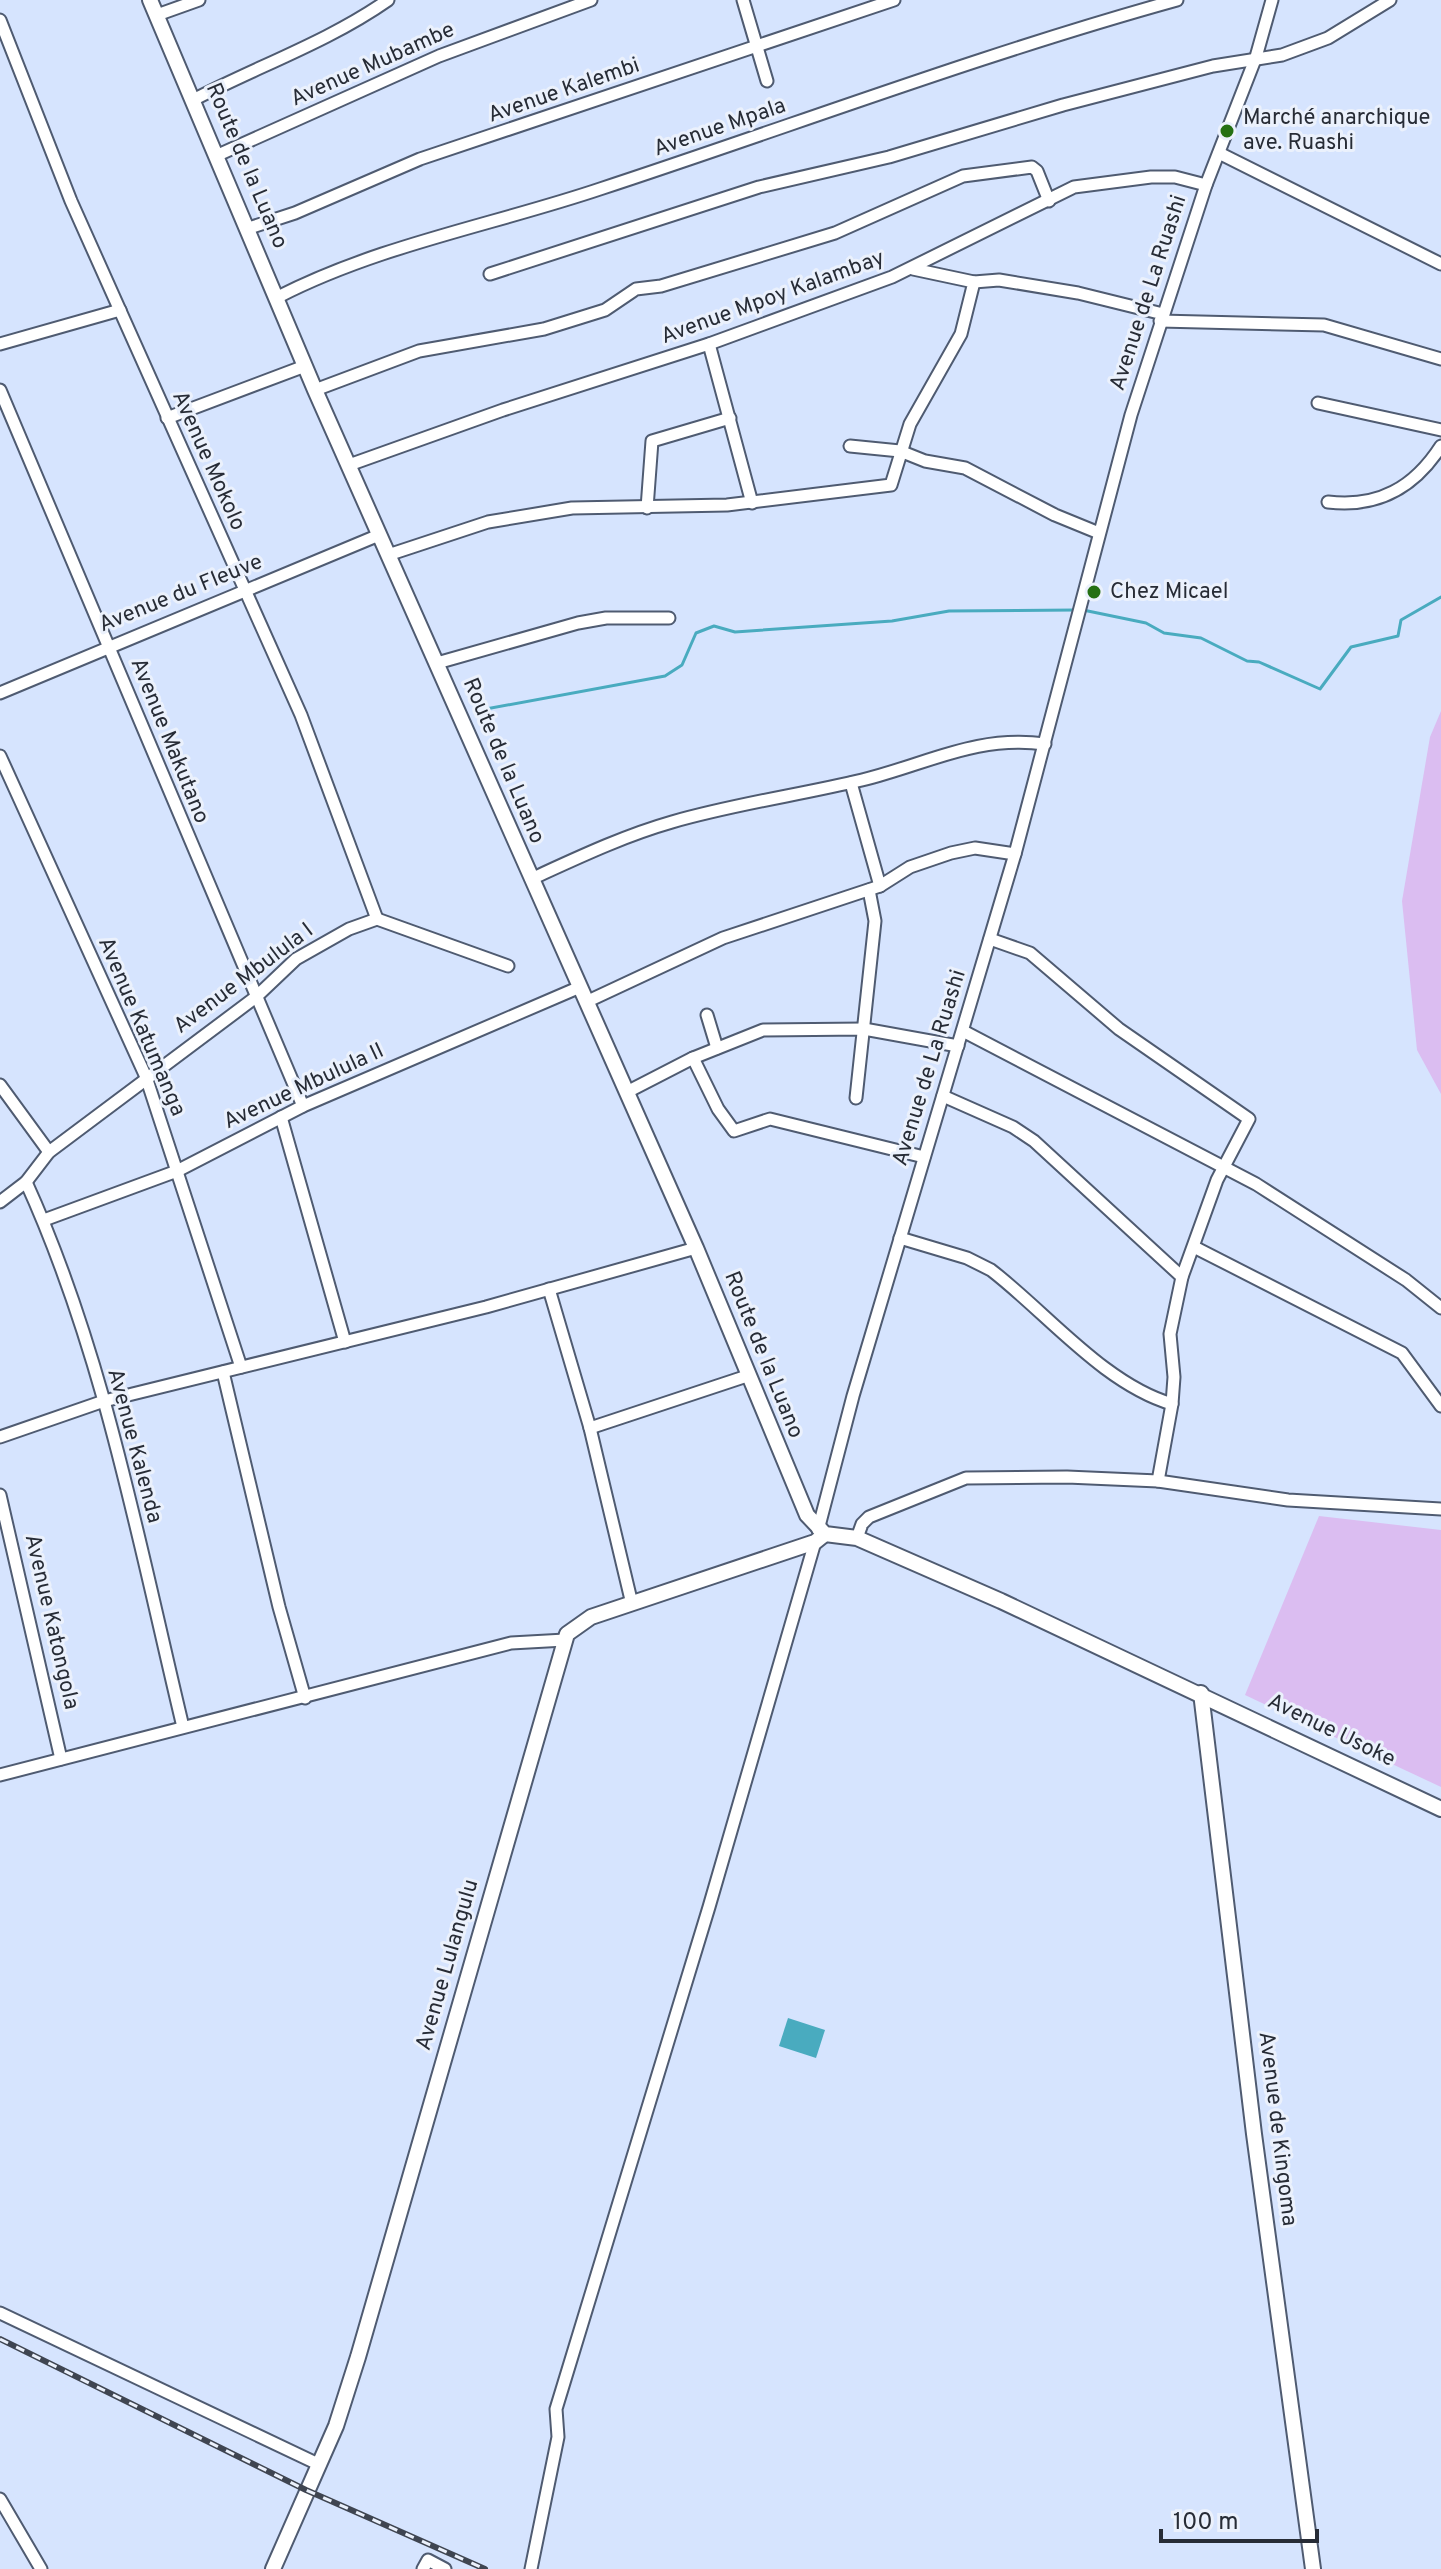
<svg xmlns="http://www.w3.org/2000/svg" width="1441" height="2569" font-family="Overpass,sans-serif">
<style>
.green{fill:#dbbdf1}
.water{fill:#49abbf}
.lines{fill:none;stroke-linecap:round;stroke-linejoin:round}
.stream{stroke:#49abbf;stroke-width:3}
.minor-casing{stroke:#4f5b71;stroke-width:15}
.tertiary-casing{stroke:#4f5b71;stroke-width:18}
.minor{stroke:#fff;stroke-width:11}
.tertiary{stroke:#fff;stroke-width:14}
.rail-casing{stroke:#3f4551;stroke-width:6}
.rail{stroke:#ebf1fc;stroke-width:3;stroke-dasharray:9;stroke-linecap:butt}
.poi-dot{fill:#257013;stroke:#ebf1fc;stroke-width:3}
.labels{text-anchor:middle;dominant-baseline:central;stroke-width:6;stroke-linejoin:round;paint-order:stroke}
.street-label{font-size:22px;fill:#272c36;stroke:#ebf1fc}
.poi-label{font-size:22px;fill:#272c36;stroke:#ebf1fc;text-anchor:start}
</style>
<rect width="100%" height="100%" fill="#d6e4fe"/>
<g class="green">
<polygon points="1441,711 1441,1094 1417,1050 1402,901 1430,737"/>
<polygon points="1319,1516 1441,1530 1441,1787 1245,1695"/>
</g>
<polygon class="water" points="788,2018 825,2030 816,2058 779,2046"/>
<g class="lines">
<g class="stream">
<polyline points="1083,610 1146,623 1164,633 1201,638 1247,661 1259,662 1320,689 1351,647 1398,636 1401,620 1441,597"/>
<polyline points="475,711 665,676 682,665 696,633 714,626 735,632 892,621 949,611 1076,610"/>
</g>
<defs>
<g id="minor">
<polyline points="743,0 767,81"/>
<polyline points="157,15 199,0"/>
<polyline points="0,20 71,201 301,715 377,919"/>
<path d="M193,100C258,66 328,42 388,0"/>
<polyline points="1219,153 1441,264"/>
<polyline points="218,155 439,56 591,0"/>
<polyline points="249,228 295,213 420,159 894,0"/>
<polyline points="490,274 759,187 889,157 1063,105 1213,66 1282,55 1328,38 1390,0"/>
<polyline points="974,282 999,280 1078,293 1163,314"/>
<path d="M278,297C379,245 493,225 600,189C792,126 982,54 1177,0"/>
<polyline points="1160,321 1324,325 1441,359"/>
<polyline points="0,344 120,310"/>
<polyline points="709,344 752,503"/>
<polyline points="0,390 303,1106"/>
<polyline points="315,390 419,351 544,329 605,310 636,289 661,286 835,233 963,176 1032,167 1037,171 1049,201"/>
<polyline points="1318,403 1441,430"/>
<polyline points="167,418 305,366"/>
<polyline points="850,446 900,451 925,461 965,468 1055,515 1099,533"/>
<polyline points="349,465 503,410 709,344 892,277 1074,187 1151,177 1175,177 1206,185"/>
<path d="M1328,502C1378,508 1414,488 1441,446"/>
<polyline points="647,508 652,441 730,418"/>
<polyline points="388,555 488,522 572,508 727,505 891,485 910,424 961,334 974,282 913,269"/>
<polyline points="437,663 578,623 606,618 669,618"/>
<polyline points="0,693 379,535"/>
<polyline points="0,756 146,1077 241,1367"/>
<polyline points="851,783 880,886"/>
<path d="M531,879C577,858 623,836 672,822C734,804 799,795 862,780C928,764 975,735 1045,744"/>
<polyline points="990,939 1030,953 1119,1029 1249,1119 1217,1180 1182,1277 1170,1334 1174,1377 1172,1404 1158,1481"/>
<polyline points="586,1002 723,938 880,886 910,867 951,853 975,848 1015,854"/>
<polyline points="707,1015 717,1048"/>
<polyline points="963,1031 1256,1184 1406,1280 1441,1308"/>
<polyline points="693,1058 718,1109 734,1131 770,1119 924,1157"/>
<polyline points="0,1085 49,1152"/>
<polyline points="627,1092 693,1058 763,1030 864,1029 958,1046"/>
<polyline points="943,1096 1013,1127 1034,1141 1182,1277"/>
<polyline points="856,1098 875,921 869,890"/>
<polyline points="281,1117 345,1342"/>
<path d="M26,1182C104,1353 139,1544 183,1727"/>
<polyline points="0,1202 26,1182 49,1152 256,997 296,959 349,929 377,919 508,966"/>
<polyline points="44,1220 177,1171 303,1106 580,987"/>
<path d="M900,1238L967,1258L991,1270C1047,1313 1104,1384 1172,1404"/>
<polyline points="1194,1247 1402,1353 1441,1406"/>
<polyline points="549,1289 590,1428 632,1604"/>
<polyline points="223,1372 279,1607 305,1698"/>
<polyline points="590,1428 747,1376"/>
<polyline points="0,1437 104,1401 486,1307 696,1248"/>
<polyline points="0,1495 61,1759"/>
<polyline points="818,1530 853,1396 1015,854 1131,415 1206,185 1256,57 1272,0"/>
<polyline points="857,1538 862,1524 869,1517 966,1478 1067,1477 1158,1481 1288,1500 1441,1509"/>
<polyline points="0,1775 511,1643 565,1640"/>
<polyline points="0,2313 318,2464"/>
<polyline points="0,2499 41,2569"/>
<polyline points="423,2569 428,2560 445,2569"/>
<polyline points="531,2569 558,2437 556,2409 709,1907 815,1542"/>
</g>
<g id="tertiary">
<polyline points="150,0 315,390 696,1248 807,1515 825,1534 857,1538 1001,1601 1441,1809"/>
<polyline points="1201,1693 1254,2134 1313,2569"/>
<polyline points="273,2569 336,2426 358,2357 567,1634 591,1617 815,1542 825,1534"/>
</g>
</defs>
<use href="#minor" class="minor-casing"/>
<use href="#tertiary" class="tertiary-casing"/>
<use href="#minor" class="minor"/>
<use href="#tertiary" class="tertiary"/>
<defs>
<polyline id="rail" points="0,2339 306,2490 485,2569"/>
</defs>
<use href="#rail" class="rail-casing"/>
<use href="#rail" class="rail"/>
</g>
<g class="poi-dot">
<circle cx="1227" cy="131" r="8"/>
<circle cx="1094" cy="592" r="8"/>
</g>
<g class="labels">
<g class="street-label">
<text transform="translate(373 65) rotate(-24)">Avenue Mubambe</text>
<text transform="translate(564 91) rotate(-19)">Avenue Kalembi</text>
<text transform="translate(720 128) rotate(-19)">Avenue Mpala</text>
<text transform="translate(246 166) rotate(67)">Route de la Luano</text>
<text transform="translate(1149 293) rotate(-72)">Avenue de La Ruashi</text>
<text transform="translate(773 298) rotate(-20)">Avenue Mpoy Kalambay</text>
<text transform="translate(208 461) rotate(66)">Avenue Mokolo</text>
<text transform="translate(181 594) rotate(-22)">Avenue du Fleuve</text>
<text transform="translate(169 741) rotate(68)">Avenue Makutano</text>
<text transform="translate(503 761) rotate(67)">Route de la Luano</text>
<text transform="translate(244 979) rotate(-37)">Avenue Mbulula I</text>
<text transform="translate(141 1027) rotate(67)">Avenue Katumanga</text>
<text transform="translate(930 1068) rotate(-73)">Avenue de La Ruashi</text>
<text transform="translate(304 1087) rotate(-25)">Avenue Mbulula II</text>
<text transform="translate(763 1355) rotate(68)">Route de la Luano</text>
<text transform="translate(134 1446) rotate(75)">Avenue Kalenda</text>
<text transform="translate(51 1622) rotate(77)">Avenue Katongola</text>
<text transform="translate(1331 1731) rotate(26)">Avenue Usoke</text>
<text transform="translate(448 1965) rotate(-74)">Avenue Lulangulu</text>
<text transform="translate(1277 2129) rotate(83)">Avenue de Kingoma</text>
</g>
<g class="poi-label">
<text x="1243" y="118">Marché anarchique<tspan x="1243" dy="25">ave. Ruashi</tspan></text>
<text x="1110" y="592">Chez Micael</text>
</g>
</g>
<path d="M1161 2529v12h156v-12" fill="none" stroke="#272c36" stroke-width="4"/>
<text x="1173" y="2529" font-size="24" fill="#272c36" stroke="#ebf1fc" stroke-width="6" paint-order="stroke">100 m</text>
</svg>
